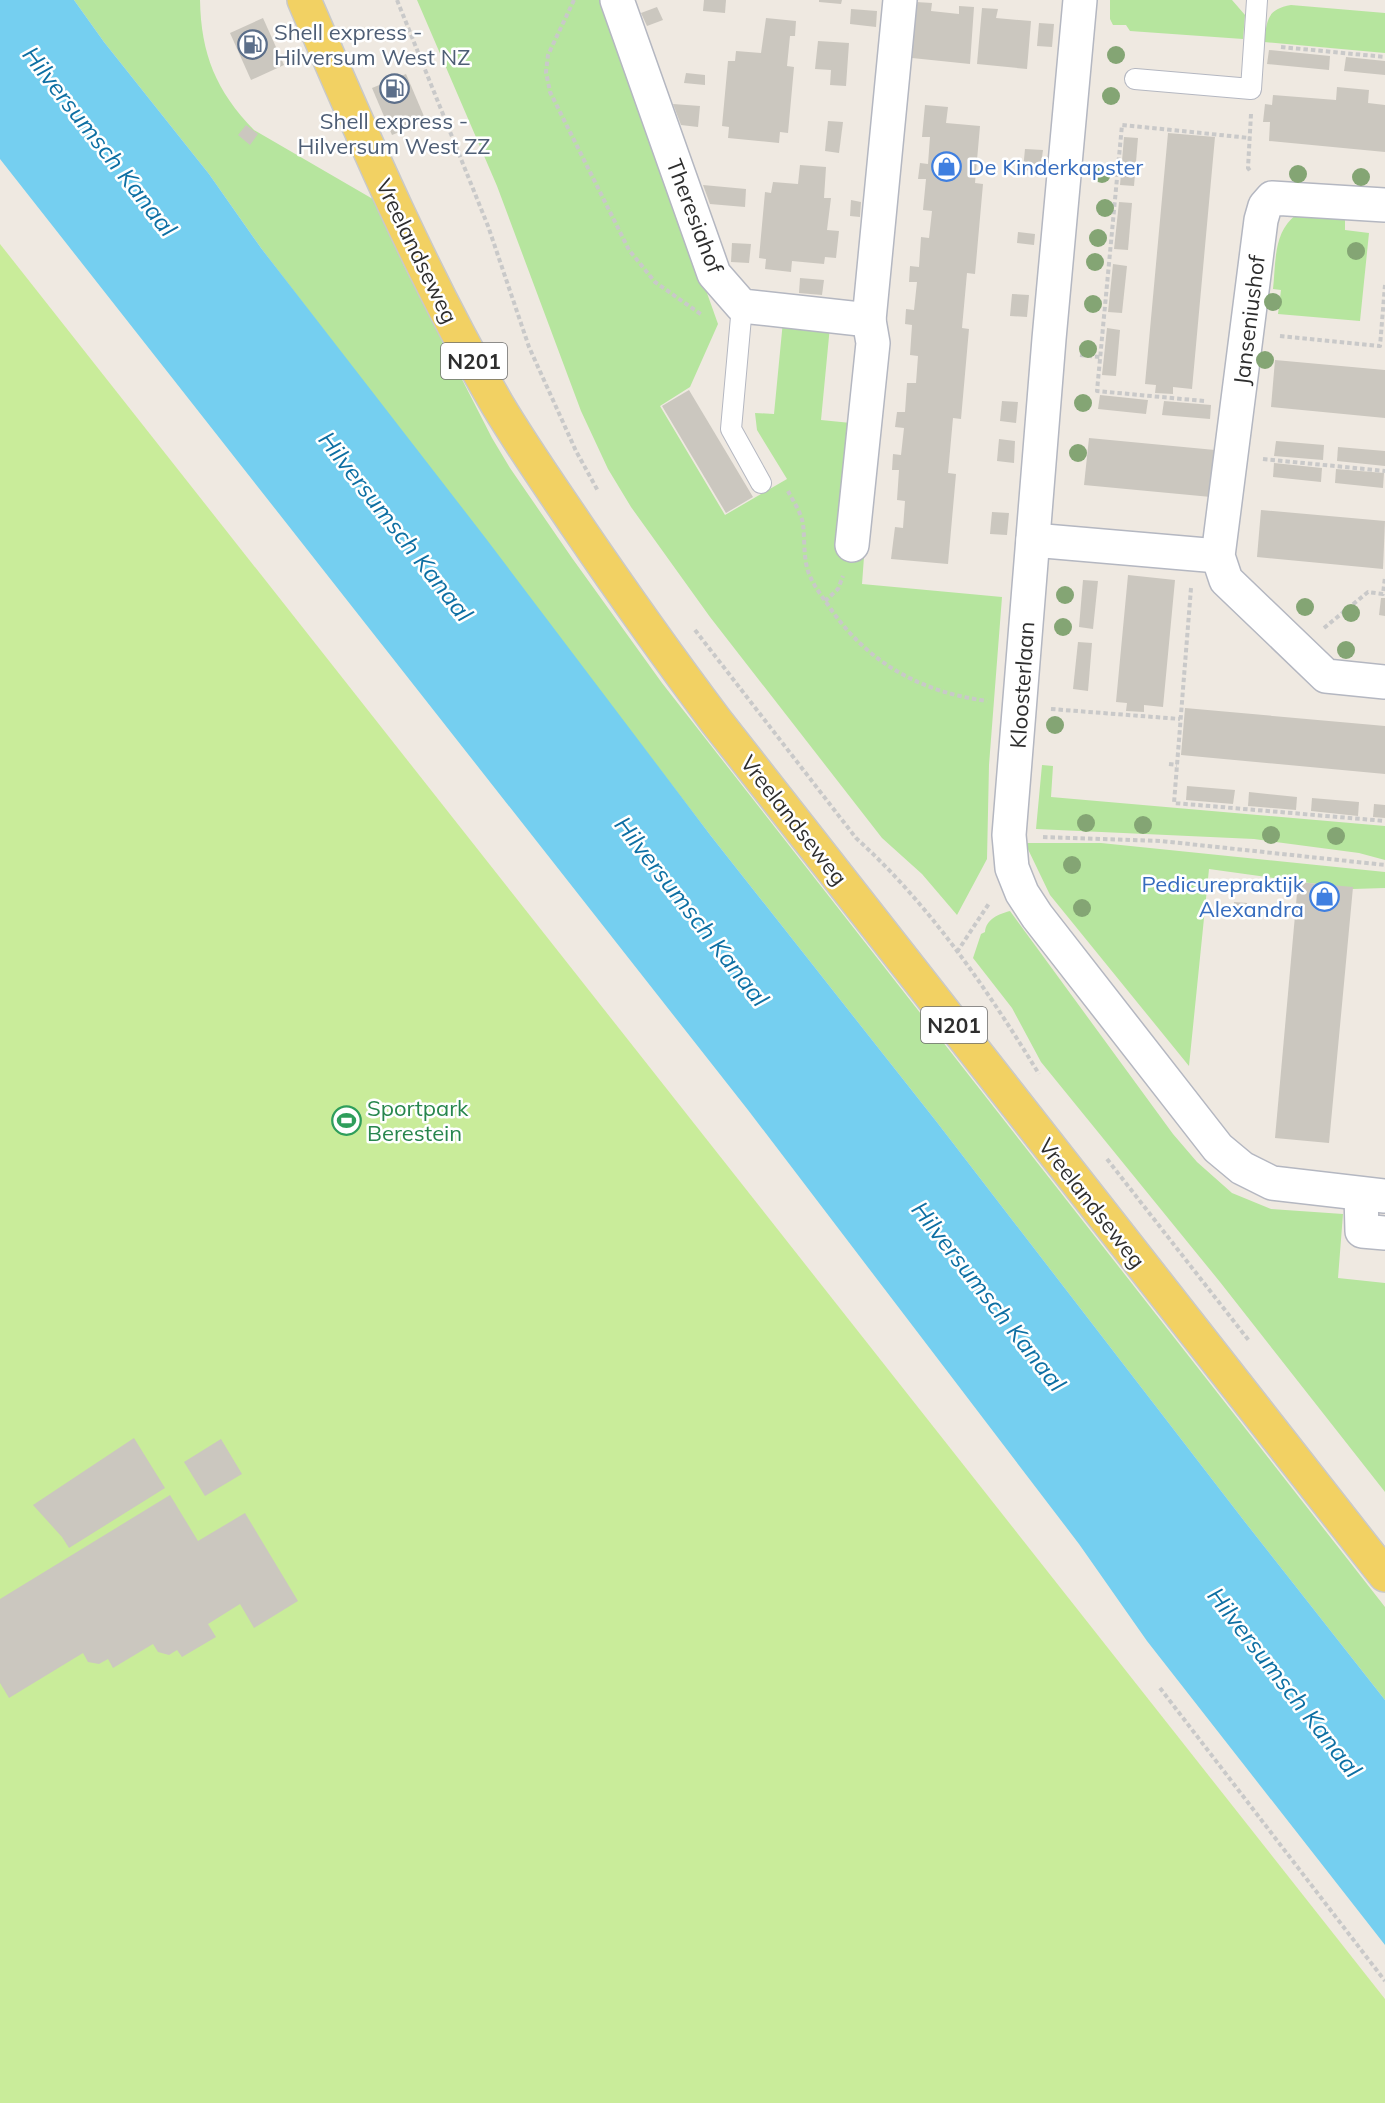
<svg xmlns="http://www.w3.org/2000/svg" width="1385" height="2103" font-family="Mulish,sans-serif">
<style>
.green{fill:#b6e59e}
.pitch{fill:#c9ec9a}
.water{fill:#75cff0}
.building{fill:#cbc7bf}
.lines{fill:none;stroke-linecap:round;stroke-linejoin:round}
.service-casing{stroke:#b4b7c1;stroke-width:22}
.minor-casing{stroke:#b4b7c1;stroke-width:36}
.tertiary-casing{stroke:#b4b7c1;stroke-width:36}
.primary-casing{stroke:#c9c9c9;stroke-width:36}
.path{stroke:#c9c9c9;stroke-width:4;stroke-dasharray:4.5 3;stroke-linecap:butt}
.service{stroke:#fff;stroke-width:20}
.minor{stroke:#fff;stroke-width:33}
.tertiary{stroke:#fff;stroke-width:33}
.primary{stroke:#f2d163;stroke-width:33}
.tree{fill:#84a574}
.labels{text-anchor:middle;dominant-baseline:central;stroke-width:5;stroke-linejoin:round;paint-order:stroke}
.shield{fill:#fff;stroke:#6d6d6d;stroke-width:1.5}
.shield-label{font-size:21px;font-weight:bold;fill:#2e2e2e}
.service-label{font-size:22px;fill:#4e5e75;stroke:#fff;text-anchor:start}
.shop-label{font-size:22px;fill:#366cbe;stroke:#fff;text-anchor:start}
.street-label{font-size:22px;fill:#2e2e2e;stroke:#fff}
.leisure-label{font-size:22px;fill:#27864d;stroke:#fff;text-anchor:start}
.water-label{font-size:24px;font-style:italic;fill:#0d6fa3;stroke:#fff}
</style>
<rect width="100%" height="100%" fill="#efe9e1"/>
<g class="green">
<path d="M74,0H200C201,54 216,91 254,130L378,202L404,266L492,438L510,468L572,558L662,683L1385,1607V1700L1245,1522L936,1121L711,836L261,248L209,174L104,42Z"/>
<polygon points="417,0 603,0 718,324 690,387 660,406 725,515 787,479 757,430 755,413 774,414 783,321 830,326 821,420 851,423 838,556 864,557 862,584 1002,597 989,765 987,859 957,915 922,874 882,838 710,617 631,507 608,469 581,411 497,186"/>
<polygon points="1110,0 1232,0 1245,15 1243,39 1130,31 1126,25 1113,25 1110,19"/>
<path d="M1291,5L1385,13V53L1264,42C1267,20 1267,9 1291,5Z"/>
<path d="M1345,213V230L1369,233L1360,321L1278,314L1281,290L1273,289C1276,263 1273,232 1296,215Z"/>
<polygon points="1042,765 1053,766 1051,797 1385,826 1385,860 1359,853 1254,839 1036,829"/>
<polygon points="1025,843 1101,843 1385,872 1385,888 1353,889 1209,869 1189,1066 1050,895"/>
<path d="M1010,911L1173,1134L1197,1162L1232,1193L1271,1209L1343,1214L1338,1278L1385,1283V1492L1220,1282L1041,1062L1012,1008L973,958L981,934L985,932C986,919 999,914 1010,911Z"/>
</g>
<polygon class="pitch" points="0,244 1385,1999 1385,2103 0,2103"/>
<polygon class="water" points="0,0 74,0 104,42 209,174 261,248 484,536 711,836 936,1121 1245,1522 1385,1700 1385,1945 1147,1641 1079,1544 748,1110 0,159"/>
<g class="building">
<polygon points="704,0 726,0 725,13 703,11"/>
<polygon points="819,0 842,0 841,4 819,2"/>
<polygon points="916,2 932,3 931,11 959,14 959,6 974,7 970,64 912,58"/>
<polygon points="657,7 663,20 647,26 641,13"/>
<polygon points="982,8 998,9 996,18 1031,21 1027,69 977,64"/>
<polygon points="851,9 877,11 876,27 850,24"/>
<polygon points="263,18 284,65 251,80 230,33"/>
<polygon points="766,18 796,21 795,36 790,36 787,66 794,67 788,133 780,132 779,143 728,138 729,127 722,126 728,61 735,61 736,51 761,53"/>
<polygon points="1039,23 1054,24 1052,47 1037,46"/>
<polygon points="818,41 849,43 846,86 830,85 831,70 815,69"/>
<polygon points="1269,50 1330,56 1329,70 1267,64"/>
<polygon points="1346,57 1385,61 1385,75 1344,71"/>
<polygon points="686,73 705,75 705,85 684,83"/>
<polygon points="406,74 426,121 392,135 372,88"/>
<polygon points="1337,87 1369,90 1368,103 1385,105 1385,152 1269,141 1270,122 1263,122 1265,104 1272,105 1273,95 1336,100"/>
<polygon points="673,104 700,106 698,127 681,125"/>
<polygon points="925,105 948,107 946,123 980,126 975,183 983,184 975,274 967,273 962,328 969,329 961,419 953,418 948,473 956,474 948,564 891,559 895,527 903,528 905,501 897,500 899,470 892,470 893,454 901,455 904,428 895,427 897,412 905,412 907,383 916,383 918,356 910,355 912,325 905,324 906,309 914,310 917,282 909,282 910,266 919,267 921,237 929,238 932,211 923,210 926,179 918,179 920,163 928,164 930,137 922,137"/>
<polygon points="828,121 843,122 839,153 825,151"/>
<polygon points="246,125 258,134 250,145 238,135"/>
<polygon points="1168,133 1215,137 1192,389 1173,387 1173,394 1155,393 1156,385 1145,384"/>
<polygon points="1124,137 1138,138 1134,186 1120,185"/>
<polygon points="1025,149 1043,150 1040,172 1023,170"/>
<polygon points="800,165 826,167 824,198 831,198 827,230 839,231 836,258 825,257 824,264 792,261 791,272 765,269 766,259 759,258 765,192 771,193 773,182 798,184"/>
<polygon points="703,185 746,189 745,207 710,204"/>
<polygon points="851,200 861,202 860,217 850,216"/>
<polygon points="1119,202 1132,203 1128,250 1114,249"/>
<polygon points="1018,232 1035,234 1034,245 1017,243"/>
<polygon points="732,243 751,244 749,263 731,262"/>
<polygon points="1113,264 1127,266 1122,313 1108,312"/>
<polygon points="800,278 824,280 822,295 799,293"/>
<polygon points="1012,294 1029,295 1027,317 1010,316"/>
<polygon points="1107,328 1120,330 1116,376 1102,375"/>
<polygon points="1275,360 1385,370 1385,418 1271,407"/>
<polygon points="689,390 753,497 726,513 662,406"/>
<polygon points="1100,395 1148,400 1146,414 1098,409"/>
<polygon points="1002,401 1018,402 1016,423 1000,421"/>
<polygon points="1164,401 1211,405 1210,419 1162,415"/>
<polygon points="1089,438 1215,450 1211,497 1084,485"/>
<polygon points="999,439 1015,441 1014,463 997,461"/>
<polygon points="1276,441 1324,445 1323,460 1274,456"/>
<polygon points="1338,447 1385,451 1385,466 1337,461"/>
<polygon points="1274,463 1322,468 1321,482 1273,477"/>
<polygon points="1336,469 1384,473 1383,488 1335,483"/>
<polygon points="1261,510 1385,521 1383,569 1257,557"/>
<polygon points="992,512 1009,513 1007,535 990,534"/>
<polygon points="1128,575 1175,580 1163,707 1144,705 1144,712 1126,711 1127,703 1116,702"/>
<polygon points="1083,580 1098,581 1093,629 1079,627"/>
<polygon points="1381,598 1385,598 1385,616 1379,615"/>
<polygon points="1078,642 1092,643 1088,691 1073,689"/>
<polygon points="1185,708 1385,726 1385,774 1181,755"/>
<polygon points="1187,786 1235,790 1233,804 1186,800"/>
<polygon points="1249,792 1297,797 1296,810 1248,806"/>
<polygon points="1312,798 1359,802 1358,816 1311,811"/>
<polygon points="1374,804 1385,805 1385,818 1373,817"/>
<polygon points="1298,882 1353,887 1329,1143 1275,1138"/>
<polygon points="1234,902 1247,903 1246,917 1233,915"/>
<polygon points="134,1438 165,1488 69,1548 62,1537 33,1505"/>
<polygon points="221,1439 242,1474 205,1496 184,1462"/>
<polygon points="170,1495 198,1541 245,1513 298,1601 254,1628 240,1604 208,1624 216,1637 182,1657 177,1650 169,1655 158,1652 153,1644 113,1668 108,1659 99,1664 88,1662 83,1653 9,1698 0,1683 0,1599"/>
</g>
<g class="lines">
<defs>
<g id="service">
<polyline points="1135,79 1251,89 1257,0"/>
<polyline points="742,306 731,429 761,483"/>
</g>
<g id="minor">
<polyline points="617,0 714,274 742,306 869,320 900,0"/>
<polyline points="1385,205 1272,198 1265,206 1261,220 1218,556 1226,580 1326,676 1385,682"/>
<polyline points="1033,540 1218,556"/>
<polyline points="852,545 873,343 869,320"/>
<polyline points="1361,1194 1362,1231 1385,1233"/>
</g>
<polyline id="tertiary" points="1080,0 1049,339 1009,835 1012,868 1022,893 1037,916 1218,1148 1242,1168 1272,1183 1385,1196"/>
<path id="primary" d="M304,0C363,137 422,275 497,404C522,446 550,486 577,526C622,592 668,657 716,721L1385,1575"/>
</defs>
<use href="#service" class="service-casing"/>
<use href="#minor" class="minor-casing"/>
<use href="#tertiary" class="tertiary-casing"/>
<use href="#primary" class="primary-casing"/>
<g class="path">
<polyline points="397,0 488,226 529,347 576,451 598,491"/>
<polyline points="574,0 548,55 546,72 550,92 629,250 655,282 702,315"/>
<polyline points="1281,47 1385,57"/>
<polyline points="1251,114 1248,168 1251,172"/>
<polyline points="1280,336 1380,346 1385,285"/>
<polyline points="1080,355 1100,357"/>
<polyline points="1204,401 1097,391 1122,125 1250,138"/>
<polyline points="1263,459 1385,471"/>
<path d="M788,491C793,501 801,512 803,524C805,540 803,558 809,574C814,586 821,595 828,605C866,662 920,692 987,701"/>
<polyline points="1191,588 1174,803 1385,821"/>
<polyline points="825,601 838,589 843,576"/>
<polyline points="1324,628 1368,592 1383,594 1385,577"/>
<path d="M695,630L856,838C930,905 987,989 1039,1074"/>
<polyline points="1051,709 1180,719"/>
<polyline points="1169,764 1177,765"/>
<polyline points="1043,837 1161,841 1385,865"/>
<polyline points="957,952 990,902"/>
<polyline points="1107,1159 1250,1342"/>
<polyline points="1160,1688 1385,1981"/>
</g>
<use href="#service" class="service"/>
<use href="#minor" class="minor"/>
<use href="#tertiary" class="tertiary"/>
<use href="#primary" class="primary"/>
</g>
<g class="tree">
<circle cx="1116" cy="55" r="9"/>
<circle cx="1111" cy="96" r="9"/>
<circle cx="1102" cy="174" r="9"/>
<circle cx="1298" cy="174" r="9"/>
<circle cx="1361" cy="177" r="9"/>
<circle cx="1105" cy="208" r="9"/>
<circle cx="1098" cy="238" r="9"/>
<circle cx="1356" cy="251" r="9"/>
<circle cx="1095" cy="262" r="9"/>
<circle cx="1273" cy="302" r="9"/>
<circle cx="1093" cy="304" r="9"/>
<circle cx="1088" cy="349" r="9"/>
<circle cx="1265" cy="360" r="9"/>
<circle cx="1083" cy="403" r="9"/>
<circle cx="1078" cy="453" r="9"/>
<circle cx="1065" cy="595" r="9"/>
<circle cx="1305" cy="607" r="9"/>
<circle cx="1351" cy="613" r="9"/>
<circle cx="1063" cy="627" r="9"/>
<circle cx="1346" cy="650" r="9"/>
<circle cx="1055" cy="725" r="9"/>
<circle cx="1086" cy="823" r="9"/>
<circle cx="1143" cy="825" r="9"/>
<circle cx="1271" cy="835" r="9"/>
<circle cx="1336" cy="836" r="9"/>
<circle cx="1072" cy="865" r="9"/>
<circle cx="1082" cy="908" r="9"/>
</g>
<defs>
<symbol id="fuel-ring" viewBox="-11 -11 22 22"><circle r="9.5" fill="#fff" stroke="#5c6f8a" stroke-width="1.5"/><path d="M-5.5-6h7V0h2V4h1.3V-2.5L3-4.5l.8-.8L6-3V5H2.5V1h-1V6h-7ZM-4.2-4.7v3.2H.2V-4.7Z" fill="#5c6f8a"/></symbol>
<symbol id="shop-ring" viewBox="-11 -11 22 22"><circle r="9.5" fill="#fff" stroke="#3f7fe0" stroke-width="1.5"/><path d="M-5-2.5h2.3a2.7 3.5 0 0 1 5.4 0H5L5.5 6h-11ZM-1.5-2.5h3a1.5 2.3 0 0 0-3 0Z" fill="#3f7fe0"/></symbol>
<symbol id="stadium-ring" viewBox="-11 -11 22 22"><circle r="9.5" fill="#fff" stroke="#2e9e5b" stroke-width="1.5"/><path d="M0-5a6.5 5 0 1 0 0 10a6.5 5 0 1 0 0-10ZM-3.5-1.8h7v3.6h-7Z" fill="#2e9e5b"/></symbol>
</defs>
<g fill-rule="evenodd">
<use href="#fuel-ring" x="236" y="28" width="33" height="33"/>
<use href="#fuel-ring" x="378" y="72" width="33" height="33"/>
<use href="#shop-ring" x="930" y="150" width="33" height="33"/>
<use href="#shop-ring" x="1308" y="880" width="33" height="33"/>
<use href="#stadium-ring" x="330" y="1104" width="33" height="33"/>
</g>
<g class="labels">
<g class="shield">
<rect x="441" y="343" width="66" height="36" rx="4.5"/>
<rect x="921" y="1007" width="66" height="36" rx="4.5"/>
</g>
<g class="shield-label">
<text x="474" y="361">N201</text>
<text x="954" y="1025">N201</text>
</g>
<g class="service-label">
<text x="274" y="32">Shell express -<tspan x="274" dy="25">Hilversum West NZ</tspan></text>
<text x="394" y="121" text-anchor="middle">Shell express -<tspan x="394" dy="25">Hilversum West ZZ</tspan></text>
</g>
<g class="shop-label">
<text x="968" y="167">De Kinderkapster</text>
<text x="1304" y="884" text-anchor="end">Pedicurepraktijk<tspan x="1304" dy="25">Alexandra</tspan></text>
</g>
<g class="street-label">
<text transform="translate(695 216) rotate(69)">Theresiahof</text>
<text transform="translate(417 251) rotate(64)">Vreelandseweg</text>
<text transform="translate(1249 320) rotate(-83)">Janseniushof</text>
<text transform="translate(1022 685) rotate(-86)">Kloosterlaan</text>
<text transform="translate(794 820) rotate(52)">Vreelandseweg</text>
<text transform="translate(1092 1203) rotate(52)">Vreelandseweg</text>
</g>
<g class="leisure-label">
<text x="367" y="1108">Sportpark<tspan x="367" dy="25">Berestein</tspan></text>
</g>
<g class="water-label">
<text transform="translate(100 141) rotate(52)">Hilversumsch Kanaal</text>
<text transform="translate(396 526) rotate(52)">Hilversumsch Kanaal</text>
<text transform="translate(692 911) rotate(52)">Hilversumsch Kanaal</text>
<text transform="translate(989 1296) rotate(52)">Hilversumsch Kanaal</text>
<text transform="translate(1285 1682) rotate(52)">Hilversumsch Kanaal</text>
</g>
</g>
</svg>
